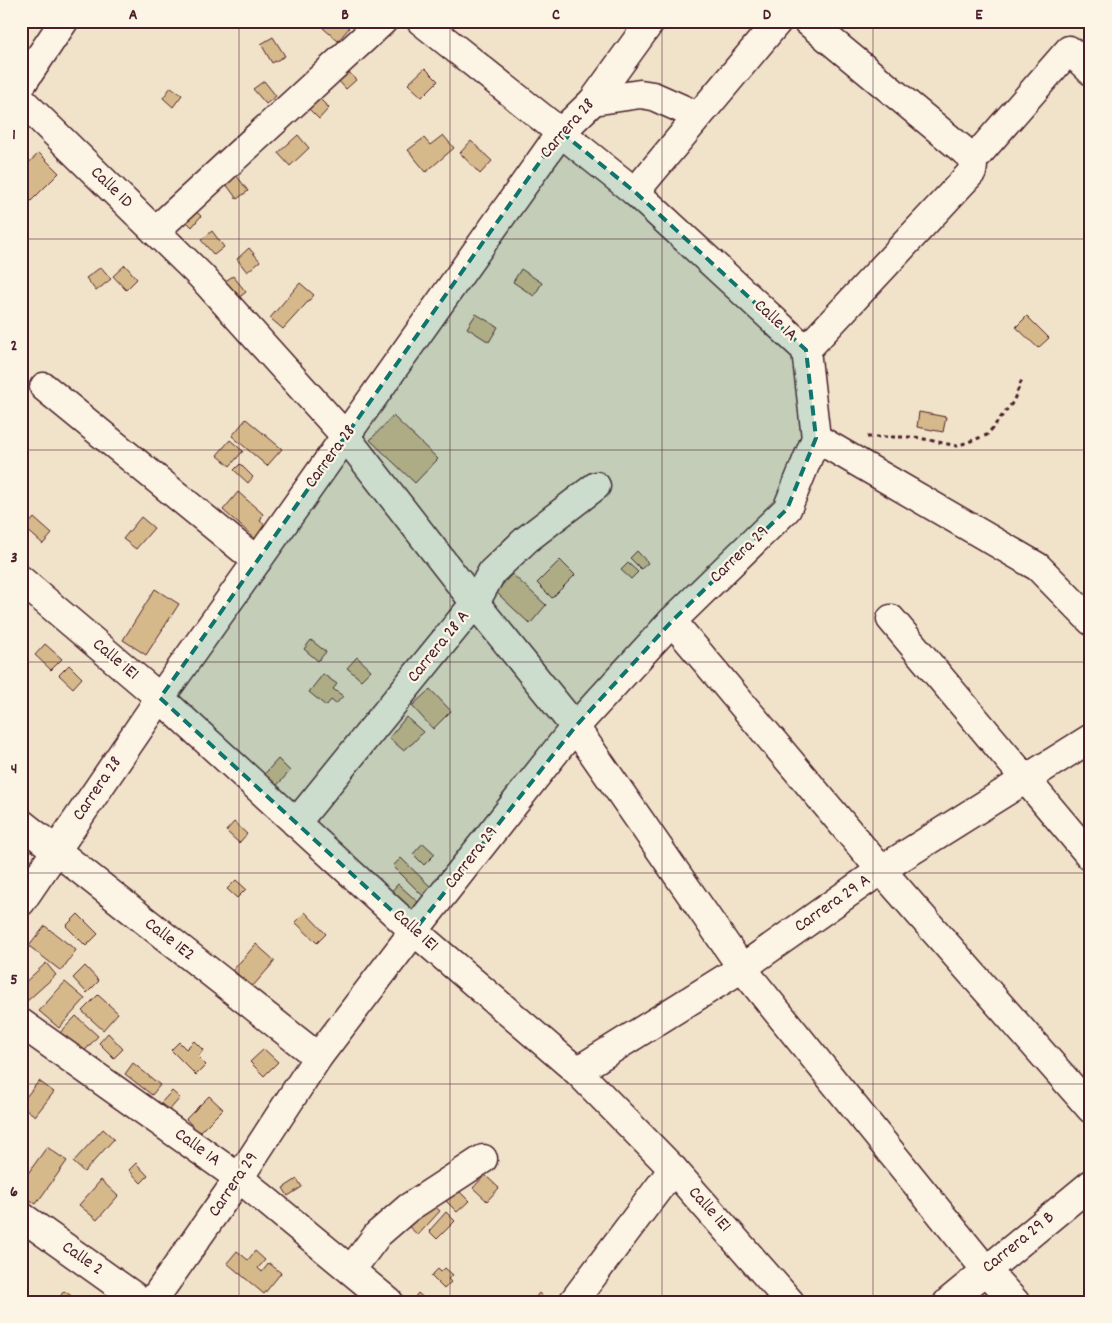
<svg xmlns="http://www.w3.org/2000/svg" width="1112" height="1323" font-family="Dekko,sans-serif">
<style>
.building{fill:#d6b98a;stroke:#4a1f2b}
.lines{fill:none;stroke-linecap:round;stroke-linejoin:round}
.minor-casing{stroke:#4a1f2b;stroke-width:31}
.path{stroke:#4a1f2b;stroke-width:3;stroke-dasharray:4 4;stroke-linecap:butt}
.minor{stroke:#fcf5e5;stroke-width:28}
.marked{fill:#0f766e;fill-opacity:0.2;stroke:#0f766e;stroke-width:4;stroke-dasharray:10 6;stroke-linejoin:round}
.grid{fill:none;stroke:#4a1f2b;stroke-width:1;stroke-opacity:0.55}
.labels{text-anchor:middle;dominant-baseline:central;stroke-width:4.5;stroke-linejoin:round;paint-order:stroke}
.street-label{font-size:18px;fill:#4a1f2b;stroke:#fcf5e5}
.neatline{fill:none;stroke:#4a1f2b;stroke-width:2}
.grid-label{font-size:16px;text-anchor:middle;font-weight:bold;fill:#4a1f2b}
</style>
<rect width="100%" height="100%" fill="#f1e3ca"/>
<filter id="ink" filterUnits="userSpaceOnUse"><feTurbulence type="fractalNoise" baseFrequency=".02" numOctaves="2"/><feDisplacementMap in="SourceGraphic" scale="10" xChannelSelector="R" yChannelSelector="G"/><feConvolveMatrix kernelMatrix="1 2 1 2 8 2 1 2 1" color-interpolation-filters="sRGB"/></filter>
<g filter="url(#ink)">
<g class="building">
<polygon points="329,21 342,21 349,28 338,41 323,28"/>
<polygon points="273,37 285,56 272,63 261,44"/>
<polygon points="425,68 438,81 422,97 408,84"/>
<polygon points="347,70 356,80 346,89 337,79"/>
<polygon points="264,81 276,96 266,104 253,89"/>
<polygon points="171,87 182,95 173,107 163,98"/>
<polygon points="311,90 329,108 319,119 301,101"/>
<polygon points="298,135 309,148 290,166 278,153"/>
<polygon points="443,135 454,148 426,172 408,150 424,138 430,145"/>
<polygon points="471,141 492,161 480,174 460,153"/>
<polygon points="39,153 59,173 27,205 21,199 21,170"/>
<polygon points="234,172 248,191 237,199 223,180"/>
<polygon points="190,206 201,216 192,227 181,216"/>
<polygon points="212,231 224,247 214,255 201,240"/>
<polygon points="249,248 260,261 247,272 237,259"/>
<polygon points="125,265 137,279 126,290 113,276"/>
<polygon points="101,267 111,279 96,291 86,278"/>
<polygon points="521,269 542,283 534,296 513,282"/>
<polygon points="233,276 246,292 237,299 224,282"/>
<polygon points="300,283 314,295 283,329 270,318"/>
<polygon points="476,314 498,327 489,342 467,328"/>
<polygon points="1027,316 1049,338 1038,348 1016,327"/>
<polygon points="919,412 946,417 943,432 917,427"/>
<polygon points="393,416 438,459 415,483 370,440"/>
<polygon points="246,419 282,449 267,466 232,436"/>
<polygon points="230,440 243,451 230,466 217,455"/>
<polygon points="240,464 253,477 248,483 234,470"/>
<polygon points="238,492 263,514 260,521 270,529 259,542 223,510"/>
<polygon points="141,517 154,528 136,549 123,539"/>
<polygon points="34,518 52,534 43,544 25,528"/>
<polygon points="637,551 648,563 641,569 630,558"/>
<polygon points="560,560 575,575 552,598 537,583"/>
<polygon points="628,563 638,572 631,579 621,570"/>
<polygon points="512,574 546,605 530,624 496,592"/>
<polygon points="155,589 179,604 146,655 123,640"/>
<polygon points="311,640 326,652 318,661 304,649"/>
<polygon points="45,644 62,659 51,670 35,655"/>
<polygon points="357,657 371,670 361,680 347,668"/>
<polygon points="69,665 82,678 73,688 59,675"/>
<polygon points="323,674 337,684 333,689 343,696 336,704 331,700 326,706 309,692"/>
<polygon points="430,689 451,711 433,729 412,706"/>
<polygon points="406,717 423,732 413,743 403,750 389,738"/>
<polygon points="278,759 290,771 271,792 259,780"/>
<polygon points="234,822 247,834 239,843 226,831"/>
<polygon points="423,843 435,854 424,865 413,854"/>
<polygon points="401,858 436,892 428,901 393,866"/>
<polygon points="236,880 246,889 237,898 227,889"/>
<polygon points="398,884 419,903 407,915 387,896"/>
<polygon points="305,912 326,934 317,943 295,922"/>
<polygon points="78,914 98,934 86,946 66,926"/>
<polygon points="45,926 76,950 61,971 29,946"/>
<polygon points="256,944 275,961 252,987 233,970"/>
<polygon points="46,963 56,975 26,1002 21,996 21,986"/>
<polygon points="85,966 99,981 87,993 73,978"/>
<polygon points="65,982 85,999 59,1028 39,1011"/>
<polygon points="98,995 118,1013 103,1030 82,1011"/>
<polygon points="76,1016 98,1036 80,1056 58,1035"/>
<polygon points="108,1033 123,1049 114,1058 99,1043"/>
<polygon points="194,1041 203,1050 198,1057 206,1065 196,1075 171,1050 179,1042 186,1049"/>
<polygon points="264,1049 278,1062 264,1076 250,1062"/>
<polygon points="133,1063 160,1085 152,1095 125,1074"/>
<polygon points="39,1081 54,1092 35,1116 21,1105 21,1103"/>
<polygon points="172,1091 180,1098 166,1114 157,1107"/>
<polygon points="209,1096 223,1109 199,1133 186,1119"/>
<polygon points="103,1129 114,1139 84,1172 73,1162"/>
<polygon points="47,1147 67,1161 36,1204 21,1194 21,1183"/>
<polygon points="136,1163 148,1176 141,1183 129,1170"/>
<polygon points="485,1175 499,1188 487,1201 473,1188"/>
<polygon points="297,1179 302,1187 288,1196 283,1188"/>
<polygon points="101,1180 118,1196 97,1220 79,1205"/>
<polygon points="454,1186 469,1201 457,1212 443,1198"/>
<polygon points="429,1201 440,1211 418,1235 407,1225"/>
<polygon points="446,1212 455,1221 437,1239 429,1231"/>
<polygon points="237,1251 248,1260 255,1251 265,1260 258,1268 262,1272 269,1263 281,1273 264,1294 227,1263"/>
<polygon points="445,1268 453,1275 448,1279 451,1282 444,1289 431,1276 438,1269 441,1272"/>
<polygon points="64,1291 73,1297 70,1302 56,1302"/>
<polygon points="418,1293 428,1302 411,1302"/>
<polygon points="539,1293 548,1302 532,1302"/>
</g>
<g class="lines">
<defs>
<g id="minor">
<polyline points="421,21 635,192 806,350 816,438 1038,567 1091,621"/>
<polyline points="21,85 64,21"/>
<polyline points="21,100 201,276 346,437 475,603 575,727 742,968 986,1270 1015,1302"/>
<polyline points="593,101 640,94 653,96 698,116"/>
<polyline points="973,160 1069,50 1091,71"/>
<polyline points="635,192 778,21"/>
<polyline points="155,231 383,21"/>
<path d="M806,350L972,172C974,164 973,161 968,154L807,21"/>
<polyline points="44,387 257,561"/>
<polyline points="21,580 160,698 414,931 577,1071 673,1169 790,1302"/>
<polyline points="891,619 1091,857"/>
<polyline points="672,621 881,870 1091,1109"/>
<polyline points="21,823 318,1057"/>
<polyline points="296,823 475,603 492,572 527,539 596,486"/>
<polyline points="21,902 160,698 561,132 593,101 651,21"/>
<polyline points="21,1023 239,1178 389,1302"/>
<polyline points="577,1071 742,968 881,870 1091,738"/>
<polyline points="21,1216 142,1302"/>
<polyline points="351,1270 378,1234 408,1208 483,1159"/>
<polyline points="152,1302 239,1178 318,1057 414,931 575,727 672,621 787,509 816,438"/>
<polyline points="573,1302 673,1169"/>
<polyline points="948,1302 1091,1184"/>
</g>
</defs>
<use href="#minor" class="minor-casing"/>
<g class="path">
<polyline points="1085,31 1091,24"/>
<polyline points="867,437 915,437 957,446 987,435 1013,402 1023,377"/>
</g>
<use href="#minor" class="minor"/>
</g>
</g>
<path class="marked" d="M561,132L635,192L806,350L816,438L787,509L672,621L575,727L414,931L160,698Z"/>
<path class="grid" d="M239,21V1302M450,21V1302M662,21V1302M873,21V1302M21,239H1091M21,450H1091M21,662H1091M21,873H1091M21,1084H1091"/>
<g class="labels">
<g class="street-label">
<text transform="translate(568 129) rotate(-49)">Carrera 28</text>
<text transform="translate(111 188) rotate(44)">Calle 1D</text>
<text transform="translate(775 321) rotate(43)">Calle 1A</text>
<text transform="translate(331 457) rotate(-54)">Carrera 28</text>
<text transform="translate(740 555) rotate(-44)">Carrera 29</text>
<text transform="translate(439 647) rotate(-51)">Carrera 28 A</text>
<text transform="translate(115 660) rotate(40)">Calle 1E1</text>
<text transform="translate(98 789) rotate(-56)">Carrera 28</text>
<text transform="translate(472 858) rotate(-52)">Carrera 29</text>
<text transform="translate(833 904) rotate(-35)">Carrera 29 A</text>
<text transform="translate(415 931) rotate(42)">Calle 1E1</text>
<text transform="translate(169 940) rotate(38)">Calle 1E2</text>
<text transform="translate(197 1148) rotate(36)">Calle 1A</text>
<text transform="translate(234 1185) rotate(-56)">Carrera 29</text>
<text transform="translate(709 1210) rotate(48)">Calle 1E1</text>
<text transform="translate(1019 1243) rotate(-39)">Carrera 29 B</text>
<text transform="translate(82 1259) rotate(35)">Calle 2</text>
</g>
</g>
<rect width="1112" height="1323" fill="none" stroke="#fcf5e5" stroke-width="55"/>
<rect x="28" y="28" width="1056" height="1268" class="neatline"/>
<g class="grid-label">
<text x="133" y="19">A</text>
<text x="345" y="19">B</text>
<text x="556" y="19">C</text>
<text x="767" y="19">D</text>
<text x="979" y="19">E</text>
<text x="14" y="139">1</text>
<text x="14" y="350">2</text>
<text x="14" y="562">3</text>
<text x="14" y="773">4</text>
<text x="14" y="984">5</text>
<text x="14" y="1196">6</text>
</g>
</svg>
